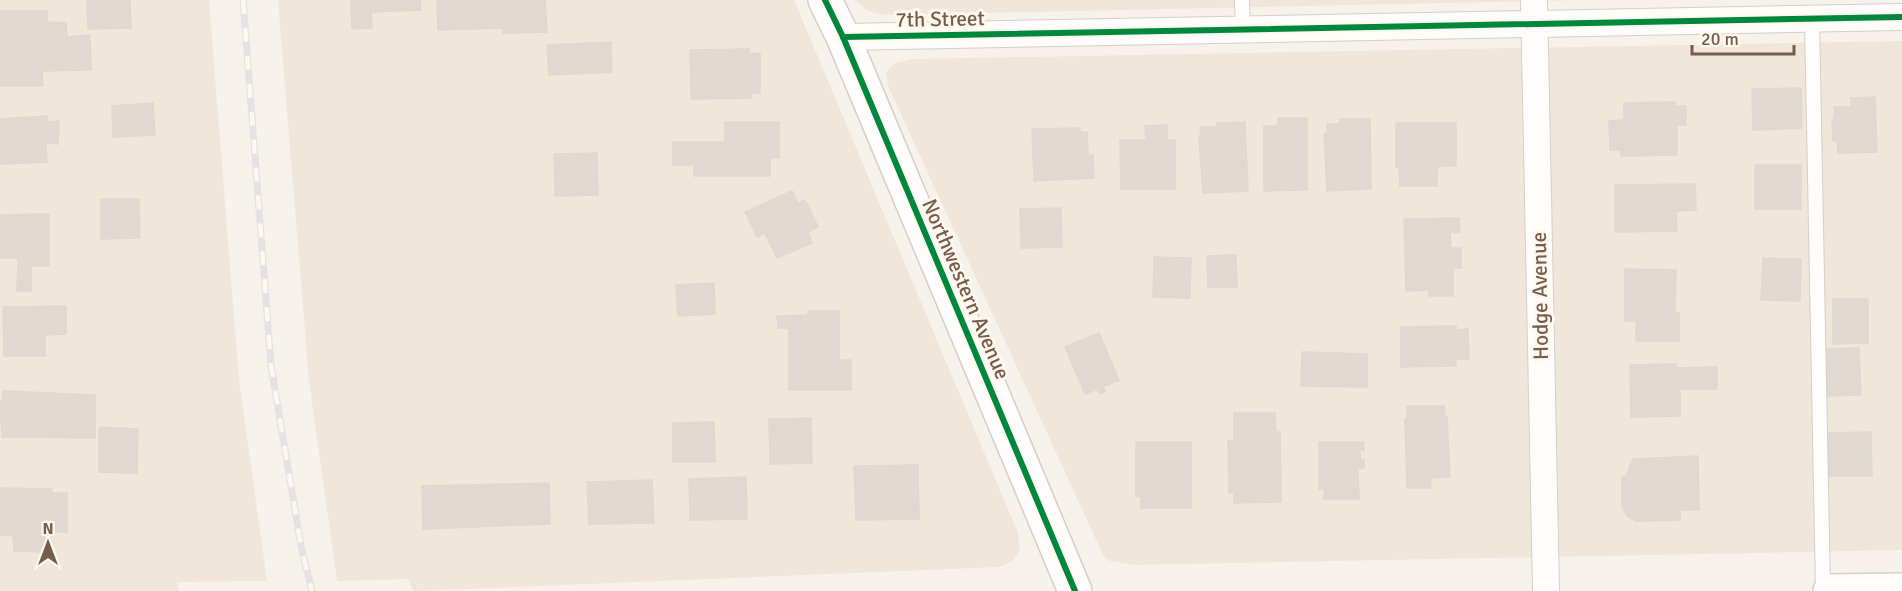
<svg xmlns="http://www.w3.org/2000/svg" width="1902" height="591" font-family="Signika,sans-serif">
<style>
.residential{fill:#f0e6da}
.building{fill:#e1d9d1;stroke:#e0d7ce;stroke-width:1.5}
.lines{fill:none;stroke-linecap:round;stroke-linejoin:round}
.service-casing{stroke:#d5cfc7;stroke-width:16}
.minor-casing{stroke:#d5cfc7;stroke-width:28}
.tertiary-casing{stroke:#d5cfc7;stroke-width:36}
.secondary-casing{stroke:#d6d0c8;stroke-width:36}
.service{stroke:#fefdfc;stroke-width:14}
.minor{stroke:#fefdfc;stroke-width:26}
.tertiary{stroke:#fefdfc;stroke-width:33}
.secondary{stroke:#fefdfc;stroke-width:33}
.rail-casing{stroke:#e5e2e5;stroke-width:7}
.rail{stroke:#fef8ee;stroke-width:4.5;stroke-dasharray:14;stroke-linecap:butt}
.cycleway-casing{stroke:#fef8ee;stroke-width:10}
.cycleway{stroke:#00873e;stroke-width:6}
.labels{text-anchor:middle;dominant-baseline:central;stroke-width:6;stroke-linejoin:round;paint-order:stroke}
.street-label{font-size:21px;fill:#755c4c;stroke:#fef8ee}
</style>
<rect width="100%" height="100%" fill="#f7f3ec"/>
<g class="residential">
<polygon points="0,0 209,0 239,380 267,581 177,582 179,591 0,591"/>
<polygon points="278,0 794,0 1018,533 1020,550 1011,562 999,567 417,591 413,591 408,579 337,581 309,381"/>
<polygon points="855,0 1586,0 884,15 868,11"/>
<polygon points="1902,41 1902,550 1135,565 1110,561 1103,555 888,86 886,72 895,63 915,59"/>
</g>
<g class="building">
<polygon points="87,0 130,0 131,28 88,29"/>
<polygon points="351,0 420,0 421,10 371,12 372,28 352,29"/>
<polygon points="437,0 545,0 547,32 503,33 503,28 438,30"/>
<polygon points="0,11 47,11 47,22 66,23 67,37 90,35 91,70 42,71 43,86 0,86"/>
<polygon points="611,42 612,72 549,75 547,45"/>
<polygon points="749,49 749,54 760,53 760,93 751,93 751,98 691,99 690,50"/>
<polygon points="1801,88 1802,128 1753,130 1752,89"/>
<polygon points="1875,97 1877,152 1838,153 1837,141 1833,141 1832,119 1834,119 1834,107 1851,107 1851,98"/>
<polygon points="1675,102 1675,106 1686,106 1686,125 1677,125 1677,155 1621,156 1620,150 1610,150 1609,121 1624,120 1624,103"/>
<polygon points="153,103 155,135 113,137 112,106"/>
<polygon points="47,116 47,122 59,121 58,144 46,143 47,162 0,164 0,119"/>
<polygon points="1278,118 1307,118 1307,190 1264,191 1264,126 1278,126"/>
<polygon points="1340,119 1370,119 1371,189 1327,191 1324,134 1327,134 1327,124 1340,124"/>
<polygon points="725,122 779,122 779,158 770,158 770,176 694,176 694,165 673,165 673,142 725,142"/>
<polygon points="1245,122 1248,191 1203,193 1199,137 1201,137 1200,127 1217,127 1217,123"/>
<polygon points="1396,123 1456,123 1456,166 1440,166 1440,168 1437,168 1437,186 1400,186 1399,167 1396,167"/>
<polygon points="1167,125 1167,140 1175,140 1175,189 1121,189 1120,140 1146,140 1145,126"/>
<polygon points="1080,128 1080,132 1087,132 1088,155 1093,155 1094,178 1034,181 1032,129"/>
<polygon points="597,153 598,195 555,196 554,154"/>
<rect x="1755" y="165" width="46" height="44"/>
<polygon points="1695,184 1696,210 1676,211 1677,231 1615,232 1615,185"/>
<polygon points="792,191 798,203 805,200 818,227 808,232 812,243 777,258 765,233 757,237 745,212"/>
<polygon points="101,199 139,199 140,238 101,239"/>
<polygon points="1061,208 1062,247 1021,248 1020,209"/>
<polygon points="49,214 49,266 31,266 31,291 17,291 18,258 0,258 1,215"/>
<polygon points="1459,218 1460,232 1450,232 1451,248 1461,248 1461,268 1453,268 1453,296 1429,296 1428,290 1406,291 1404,219"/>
<polygon points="1236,255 1237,287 1208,287 1207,256"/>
<polygon points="1154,257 1191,258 1190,298 1153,297"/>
<polygon points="1763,258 1801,259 1800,301 1761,300"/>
<polygon points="1625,269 1676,270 1675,313 1679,313 1679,341 1636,341 1636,321 1625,321"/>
<polygon points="714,283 715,314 678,316 676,285"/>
<polygon points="1833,299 1868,299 1868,343 1833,344"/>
<polygon points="66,306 66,334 45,335 45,356 4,356 3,307"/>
<polygon points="808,311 839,311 839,360 851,360 851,390 789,390 789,328 778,328 777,316 808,315"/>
<polygon points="1456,326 1456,330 1468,329 1469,359 1456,359 1456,366 1401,367 1401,327"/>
<polygon points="1099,333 1119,380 1103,387 1105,391 1100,394 1097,389 1085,394 1065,347"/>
<polygon points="1859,348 1861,395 1824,396 1823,349"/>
<polygon points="1302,352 1367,354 1367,387 1301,386"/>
<polygon points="1676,364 1676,368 1717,367 1717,389 1680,389 1680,416 1631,417 1630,365"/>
<polygon points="3,391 95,395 95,438 2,437 0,400 3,400"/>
<polygon points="1407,406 1444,406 1445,417 1447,417 1450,477 1430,478 1431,488 1407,488 1405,419 1407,419"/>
<polygon points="1234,413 1275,413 1276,432 1280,432 1281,502 1234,503 1234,493 1229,493 1228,441 1234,441"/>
<polygon points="811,418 812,463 770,464 769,419"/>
<polygon points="714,422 715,462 673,462 673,423"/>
<polygon points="99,427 138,429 137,473 99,472"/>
<polygon points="1871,432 1872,476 1829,476 1828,433"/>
<polygon points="1136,442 1191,442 1191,508 1141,508 1141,496 1136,496"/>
<polygon points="1319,442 1364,442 1364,450 1360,450 1360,460 1364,460 1364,468 1358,468 1359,499 1324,499 1324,489 1319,489"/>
<polygon points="1698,456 1699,510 1680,510 1680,520 1636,521 1627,516 1622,507 1622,477 1626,476 1633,459"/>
<polygon points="918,465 919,519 856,520 854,466"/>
<polygon points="746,477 747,519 690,520 689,479"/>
<polygon points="652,480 654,523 589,524 587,482"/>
<polygon points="549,483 550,524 423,529 422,486"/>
<polygon points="0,488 52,489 51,493 67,493 67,532 51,532 51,537 45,537 46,552 14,551 13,536 0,535"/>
</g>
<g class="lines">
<defs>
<g id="service">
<polyline points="1242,0 1243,29"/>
<polyline points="1812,19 1823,591"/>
</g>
<g id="minor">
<polyline points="1534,0 1546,591"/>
<polyline points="843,37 1902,17"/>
</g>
<polyline id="tertiary" points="825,0 843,37 1075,591"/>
<polyline id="secondary" points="1830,591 1902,590"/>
</defs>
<use href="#service" class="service-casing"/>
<use href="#minor" class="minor-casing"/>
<use href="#tertiary" class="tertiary-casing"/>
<use href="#secondary" class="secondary-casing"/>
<use href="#service" class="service"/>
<use href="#minor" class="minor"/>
<use href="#tertiary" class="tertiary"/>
<use href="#secondary" class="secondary"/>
<defs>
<polyline id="rail" points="243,0 271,365 301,546 312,591"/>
</defs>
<use href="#rail" class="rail-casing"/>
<use href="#rail" class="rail"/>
<defs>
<g id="cycleway">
<polyline points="825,0 843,37 1075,591"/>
<polyline points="843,37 1902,17"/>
</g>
</defs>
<use href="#cycleway" class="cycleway-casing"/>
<use href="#cycleway" class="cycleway"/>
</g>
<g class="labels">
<g class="street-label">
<text transform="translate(940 19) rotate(-1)">7th Street</text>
<text transform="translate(966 289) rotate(67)">Northwestern Avenue</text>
<text transform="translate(1540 296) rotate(-91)">Hodge Avenue</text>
</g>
</g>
<g transform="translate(48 543)" stroke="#fef8ee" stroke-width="4.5" paint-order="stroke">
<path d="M0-4.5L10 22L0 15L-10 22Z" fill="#755c4c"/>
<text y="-9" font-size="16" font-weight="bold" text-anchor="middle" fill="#755c4c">N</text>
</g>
<path d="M1692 45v9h102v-9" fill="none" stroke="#755c4c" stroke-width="3"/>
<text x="1701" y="45" font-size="18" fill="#755c4c" stroke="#fef8ee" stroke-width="4.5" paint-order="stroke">20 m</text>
</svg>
